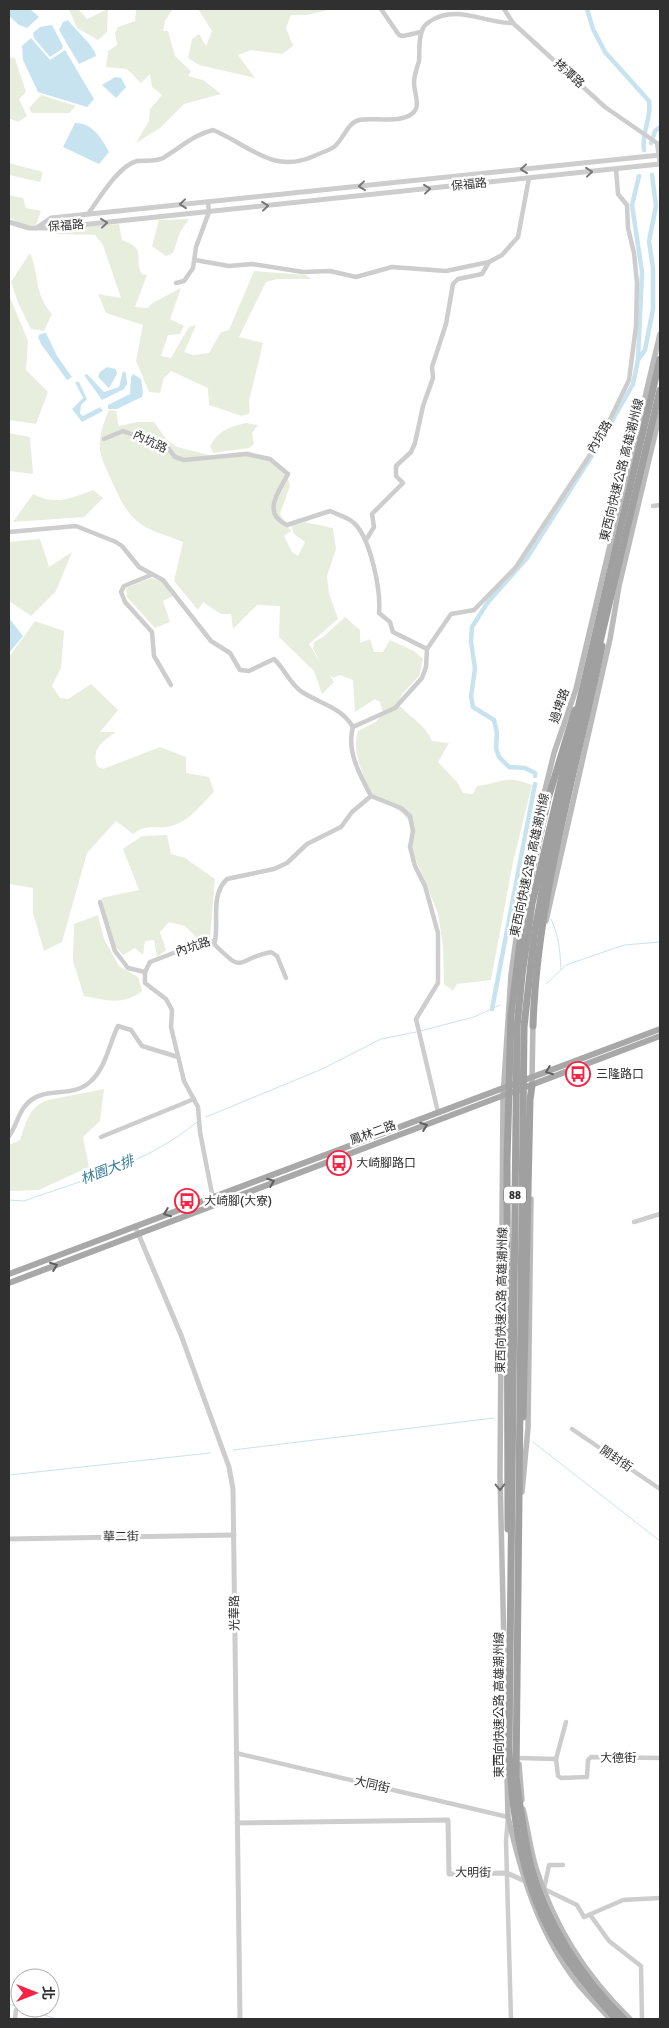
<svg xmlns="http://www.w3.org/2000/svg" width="669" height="2028" font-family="Signika,'Noto Sans TC',sans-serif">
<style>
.green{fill:#e8eedd}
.water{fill:#c8e3f0}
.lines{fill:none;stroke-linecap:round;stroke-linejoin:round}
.stream{stroke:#c8e3f0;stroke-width:1}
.canal{stroke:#c8e3f0;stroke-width:4.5}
.minor{stroke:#cdcdcd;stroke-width:4.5}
.tertiary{stroke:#cdcdcd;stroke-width:5}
.secondary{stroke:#bababa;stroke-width:5.5}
.primary{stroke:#a8a8a8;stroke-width:6}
.trunk{stroke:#a0a0a0;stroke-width:7}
.trunk-bridge{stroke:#a0a0a0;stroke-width:7}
.oneway{stroke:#777}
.oneway2{stroke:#606060}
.oneway3{stroke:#6e6e6e}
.labels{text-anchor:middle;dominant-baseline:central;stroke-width:5;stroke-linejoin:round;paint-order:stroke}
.shield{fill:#fff;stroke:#6e6e6e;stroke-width:1}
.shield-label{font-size:11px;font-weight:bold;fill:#303030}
.street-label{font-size:12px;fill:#303030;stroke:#fff}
.poi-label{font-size:12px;fill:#303030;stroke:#fff;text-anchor:start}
.water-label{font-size:14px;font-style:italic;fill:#367c9b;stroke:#fff}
</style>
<rect width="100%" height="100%" fill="#fff"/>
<g class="green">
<polygon points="69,9 78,9 87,19 108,9 107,32 98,40 77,28"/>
<polygon points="136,9 170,9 172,10 165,21 163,31 168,31 175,56 191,71 188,76 203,80 221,94 184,104 160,128 136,143 149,121 150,109 162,95 152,87 150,74 141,83 127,69 106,67 108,51 117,45 115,33 118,27 135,21"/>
<polygon points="198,9 332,9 307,15 291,15 286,28 293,46 282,54 251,50 238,55 255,78 199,65 188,58 192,39 199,34 206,46 212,31"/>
<polygon points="9,57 15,58 26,92 19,99 27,116 18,122 9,118"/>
<polygon points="41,95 76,106 69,113 32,113 29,108"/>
<polygon points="9,163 43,172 40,182 9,175"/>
<polygon points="9,195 23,198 26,208 41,211 36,225 25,225 9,218"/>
<polygon points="189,219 180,232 173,253 166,256 152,246 159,220"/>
<path d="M119,224L122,240C149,250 132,256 142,274L147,275L135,307L147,308L154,302L181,288L170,319L184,326L180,334L168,335L161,356L171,358L189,327L196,325L184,352L193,355L209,353L221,332L229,330L254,271L306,275L312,279H277L266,282L239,337L263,343L249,401L250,413L242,416L209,405L208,388L171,371L164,378L160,393L149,392L136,361L143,325L106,313L98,294L121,298L103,245L95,235L56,234L51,229Z"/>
<path d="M30,253C40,277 34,294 52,314L44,331L31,329L19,305L11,282Z"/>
<polygon points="9,295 28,341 26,370 48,392 36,424 9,420"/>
<path d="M109,410L116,411L119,426L137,422H154L166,439L177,447L217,457L248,451L267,458L286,471L290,486L280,514L291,531L284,536L292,552L298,556L305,542L294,534L291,526L305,522L333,528L336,549L327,576L329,593L338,619L309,644L320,662L313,648L314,642L323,637L345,617L360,630V643L370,639L374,652H383L390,640L414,651L423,659L419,676L402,694L398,704C410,718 424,723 432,741L449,743L438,762L457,782L463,793L473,794L477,786C502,783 505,774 532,785L513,862L491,980L457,984L453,991L444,984L443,946L438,913L411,848C419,816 395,807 370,796C364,772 351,755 358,731L376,722L383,713L380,702L375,699L355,712L353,680L340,675L333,678L329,674L334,682L322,694L314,671L279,637L280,606L257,605L233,629L231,614H221L203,602L198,610L174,581L183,542C169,536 148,531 137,521C126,512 120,499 114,486C98,452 94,446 109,410Z"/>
<path d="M246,423L258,425L252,433L254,444L249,448L213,453L210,446C219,430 229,427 246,423Z"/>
<polygon points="9,433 30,437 33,474 9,471"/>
<path d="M93,490L103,498L84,517L13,522L33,494C56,506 71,498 93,490Z"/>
<polygon points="40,539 49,567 72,552 56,591 31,616 9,601 9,542"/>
<polygon points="151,578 162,581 175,595 163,601 170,622 155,628 127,597 126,588"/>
<path d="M35,621L64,631L61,668L52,686L60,698L68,699L91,684L118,710L100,732H116C103,741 90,749 98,767L103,769L160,747L186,757V773L209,777L214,792C201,804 189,822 171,826C156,830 147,823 133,834L116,821L87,853L62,942L44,951L33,913V888L9,884V657Z"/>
<polygon points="167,835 171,854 185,858 215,879 210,937 199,940 185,926 169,922 160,932 166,950 157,957 154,940 145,941 143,955 135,948 123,955 116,947 101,898 139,890 123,849 142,836"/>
<path d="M98,915L104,939L119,966L138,977L142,991C123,1006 106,1000 84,996L73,961L74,924Z"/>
<path d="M104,1089L100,1121L83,1137L89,1167L39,1190L9,1191V1145L20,1140C26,1123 29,1106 48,1100Z"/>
</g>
<g class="water">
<polygon points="9,9 30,9 39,17 27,28 19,25 9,16"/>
<path d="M68,20C75,30 94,45 96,56L79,64L59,30L63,22Z"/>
<polygon points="52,25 63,46 62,49 50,57 34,38 33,33 40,27"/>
<polygon points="31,38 50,60 65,50 94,99 87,107 38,92 23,60 22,46"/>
<polygon points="115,77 121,78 126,87 116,98 102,85"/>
<path d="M75,123C92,122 102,139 109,152L99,164L63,147Z"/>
<polygon points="46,333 57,356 72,377 67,380 41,344 38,337 40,334"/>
<polygon points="107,367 116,369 117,374 109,388 98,377 100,372"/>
<polygon points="123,371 126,373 127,384 124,389 102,400 84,375 87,374 104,392 119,387"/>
<polygon points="133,374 141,379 143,392 142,397 117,409 108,409 108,405 130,394 131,378"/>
<polygon points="75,382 79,382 87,399 81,405 80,414 83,416 100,407 103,411 82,422 72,409 83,398"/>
<polygon points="9,618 23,636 9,653"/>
</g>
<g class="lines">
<g class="stream">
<path d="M551,919C559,936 560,951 561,969"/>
<polyline points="546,984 566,965 624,945 660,942"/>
<polyline points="420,1031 474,1017 500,1005"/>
<polyline points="206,1117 322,1069 381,1039 416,1032"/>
<path d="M9,1200L24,1201C83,1180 148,1163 197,1122"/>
<polyline points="533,1442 660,1541"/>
<polyline points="233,1450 494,1418"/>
<polyline points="9,1475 210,1453"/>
<polyline points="9,2004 20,2008"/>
<polyline points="22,2008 57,2019"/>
</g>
<g class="canal">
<path d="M587,9L593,29L605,52L649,101C652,119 641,132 644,150"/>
<polyline points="651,143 655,131 660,127"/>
<polyline points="638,360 645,350 653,309 653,268 649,241 656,206 652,175"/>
<polyline points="608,428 633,384 638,360 642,272 632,205 639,176"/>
<polyline points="535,776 535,773 525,768 509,767 499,757 496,748 497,733 494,720 473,707 471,696 475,669 471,641 472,627 488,602 527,558 598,446"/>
<polyline points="492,1009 535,784"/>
</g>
<g class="minor">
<polyline points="381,9 399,35 403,36 421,32"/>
<polyline points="504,9 513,23 605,107 657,143 660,164"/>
<path d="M88,214C99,199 118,166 137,161C145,160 156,162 163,158C180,148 193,135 213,130C248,144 272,175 314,156C320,153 328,151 334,147C343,140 348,122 359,120C375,117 408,125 416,109C419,101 414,91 414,83C414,75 417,68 419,61C420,51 418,40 422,31C423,27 426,24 429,22C456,3 486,24 513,23"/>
<polyline points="195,260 229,266 252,264 303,272 330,271 356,277 392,267 446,271 489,262 502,255 518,237 529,178"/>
<polyline points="176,283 184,281 193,268 196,247 209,212 208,202"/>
<path d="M104,439L123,431L168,448L175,457L184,460L246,454L270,459L288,474C279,491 261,513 287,525L330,511C338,515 348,517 354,523C371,539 381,591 379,613L390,622L393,632L427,649"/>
<polyline points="653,506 660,505"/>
<path d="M9,532L76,526L116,542L122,546L139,567L163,580L211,641L230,653L240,670L249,671L274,659C285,669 289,683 302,692C321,704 341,707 353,727"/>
<polyline points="366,540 374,527 372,514 403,483 396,476 396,466 411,452 415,443 423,406 433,378 432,367 446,324 453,284 458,279 482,274 489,262"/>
<polyline points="151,575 124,586 121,592 125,602 152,632 154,656 171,685"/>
<polyline points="353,727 395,708 422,678 426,667 427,649 451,614 474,610 516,567 601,438 629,380 636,326 637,283 634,253 628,228 627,205 618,194 616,169"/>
<path d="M353,727C346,751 360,775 371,796L401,808L410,816L413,831L410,847L415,866L425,886L438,933V983L416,1019L438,1112"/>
<polyline points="100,902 115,951 128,968 145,972"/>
<path d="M212,942C246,976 233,960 271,952L277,956L286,978"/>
<path d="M9,1136C16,1127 18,1114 25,1106C42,1084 72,1100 91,1081C106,1067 109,1044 118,1026L131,1030L142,1046L178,1057"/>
<polyline points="101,1137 194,1099"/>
<path d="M213,1199L200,1132L198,1107L184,1081L171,1027L172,1010L166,999L145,983V972L150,962L184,949L215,941C219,921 210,895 227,879L274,869L287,863L307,844L341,827L352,812L371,796"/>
<polyline points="634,1222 660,1214"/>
<polyline points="572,1429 660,1489"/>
<polyline points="236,1753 508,1817 506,1841 511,2019"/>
<polyline points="519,1758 556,1759 558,1776 561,1778 587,1777 588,1760 591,1757 660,1758"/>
<polyline points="556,1759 566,1722"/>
<polyline points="563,1865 549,1865 544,1889 577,1905 584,1917 623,1900 660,1898"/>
<polyline points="591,1916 609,1941 641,1966 642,2019"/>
<polyline points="15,2019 16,2010"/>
</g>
<g class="tertiary">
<polyline points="9,222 29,228 52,228 660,164"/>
<polyline points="38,227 51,218 660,155"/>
<polyline points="135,1226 181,1335 229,1467 233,1489 240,2019"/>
<polyline points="9,1539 234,1535"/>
<polyline points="237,1823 448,1820 449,1874 507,1873 527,1882"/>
</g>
<g class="secondary">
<polyline points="546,921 610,639 619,586 660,413"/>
<polyline points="532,1080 533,1022"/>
<polyline points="522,1492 528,1428 531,1199"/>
<polyline points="519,1764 522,1800"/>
<path d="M523,1809C528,1828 530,1849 536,1868C554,1926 587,1977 630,2019"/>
<path d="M610,2019C600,2008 589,1997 579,1985C540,1936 522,1878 508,1817L500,1476L503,1097L511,975L521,903L543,798L554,753L576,689L660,334"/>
</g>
<g class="primary">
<polyline points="9,1274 660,1029"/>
<path d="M9,1283C226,1201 443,1119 660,1036"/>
</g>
<g class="trunk">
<path d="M533,1026C537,896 576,772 602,646"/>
<polyline points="523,1417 530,1100 532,1085"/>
<polyline points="508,1529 507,1162 511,1015 525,903 548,799 575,710"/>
</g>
<g class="trunk-bridge">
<path d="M616,2019C595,1996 575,1973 559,1947C522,1888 512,1817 509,1749L517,1027L522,975L532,904L660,359"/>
<path d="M624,2019C583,1980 546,1923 531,1867C524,1838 520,1807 516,1777L524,1027L534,936L546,869L660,390"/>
</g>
</g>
<defs><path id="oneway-chevron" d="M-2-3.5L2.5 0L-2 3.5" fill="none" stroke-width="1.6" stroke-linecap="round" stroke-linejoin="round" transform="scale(1.25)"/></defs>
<g class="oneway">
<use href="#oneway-chevron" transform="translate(524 169) rotate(174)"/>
<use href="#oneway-chevron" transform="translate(589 172) rotate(-6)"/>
<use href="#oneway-chevron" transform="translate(362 186) rotate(174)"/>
<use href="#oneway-chevron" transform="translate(427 189) rotate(-6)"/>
<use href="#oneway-chevron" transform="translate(183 204) rotate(174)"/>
<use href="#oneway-chevron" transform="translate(265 206) rotate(-6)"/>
<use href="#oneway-chevron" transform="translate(104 223) rotate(-6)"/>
</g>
<g class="oneway2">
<use href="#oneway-chevron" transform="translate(549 1071) rotate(159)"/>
<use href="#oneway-chevron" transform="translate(424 1126) rotate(-20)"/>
<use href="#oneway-chevron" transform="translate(271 1182) rotate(-21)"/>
<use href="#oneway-chevron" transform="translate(167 1213) rotate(159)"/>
<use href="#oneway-chevron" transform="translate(54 1266) rotate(-21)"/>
</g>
<use class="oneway3" href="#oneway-chevron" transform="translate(500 1487) rotate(89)"/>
<defs>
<symbol id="bus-ring" viewBox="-11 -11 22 22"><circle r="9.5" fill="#fff" stroke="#f62444" stroke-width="1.5"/><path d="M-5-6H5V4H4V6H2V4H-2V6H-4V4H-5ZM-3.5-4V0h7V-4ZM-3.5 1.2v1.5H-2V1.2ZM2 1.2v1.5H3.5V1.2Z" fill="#f62444"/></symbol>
</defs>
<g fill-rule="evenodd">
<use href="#bus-ring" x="564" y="1060" width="28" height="28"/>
<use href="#bus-ring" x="325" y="1149" width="28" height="28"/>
<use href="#bus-ring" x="173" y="1187" width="28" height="28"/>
</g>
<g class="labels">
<rect class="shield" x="504" y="1186.5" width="22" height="17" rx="4"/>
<g class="shield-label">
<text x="515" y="1195">88</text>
</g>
<g class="street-label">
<text transform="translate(569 74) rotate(42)">拷潭路</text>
<text transform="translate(469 185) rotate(-6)">保福路</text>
<text transform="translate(66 226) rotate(-4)">保福路</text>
<text transform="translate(600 437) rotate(-59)">內坑路</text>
<text transform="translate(150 442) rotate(25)">內坑路</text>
<text transform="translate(622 470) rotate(-76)">東西向快速公路 高雄潮州線</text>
<text transform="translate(560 706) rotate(-71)">過埤路</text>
<text transform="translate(530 865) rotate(-78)">東西向快速公路 高雄潮州線</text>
<text transform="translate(193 947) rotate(-18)">內坑路</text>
<text transform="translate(373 1133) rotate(-20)">鳳林二路</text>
<text transform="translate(502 1300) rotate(-89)">東西向快速公路 高雄潮州線</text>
<text transform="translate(616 1459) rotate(34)">開封街</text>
<text transform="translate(121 1537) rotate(-1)">華二街</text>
<text transform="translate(235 1613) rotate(-91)">光華路</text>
<text transform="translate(499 1705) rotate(-90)">東西向快速公路 高雄潮州線</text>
<text x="618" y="1758">大德街</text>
<text transform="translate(372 1785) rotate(13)">大同街</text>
<text transform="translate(473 1873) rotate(1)">大明街</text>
</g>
<g class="poi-label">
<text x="596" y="1074">三隆路口</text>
<text x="356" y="1163">大崎腳路口</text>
<text x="204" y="1201">大崎腳(大寮)</text>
</g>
<g class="water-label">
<text transform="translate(107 1170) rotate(-21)">林園大排</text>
</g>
</g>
<rect width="669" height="2028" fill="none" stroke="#303030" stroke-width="20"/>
<g transform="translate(35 1993) rotate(90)"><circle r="24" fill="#ffffff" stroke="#acacac"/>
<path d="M0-4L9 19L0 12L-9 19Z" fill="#f62444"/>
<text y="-8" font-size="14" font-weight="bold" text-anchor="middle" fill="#303030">北</text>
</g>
</svg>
